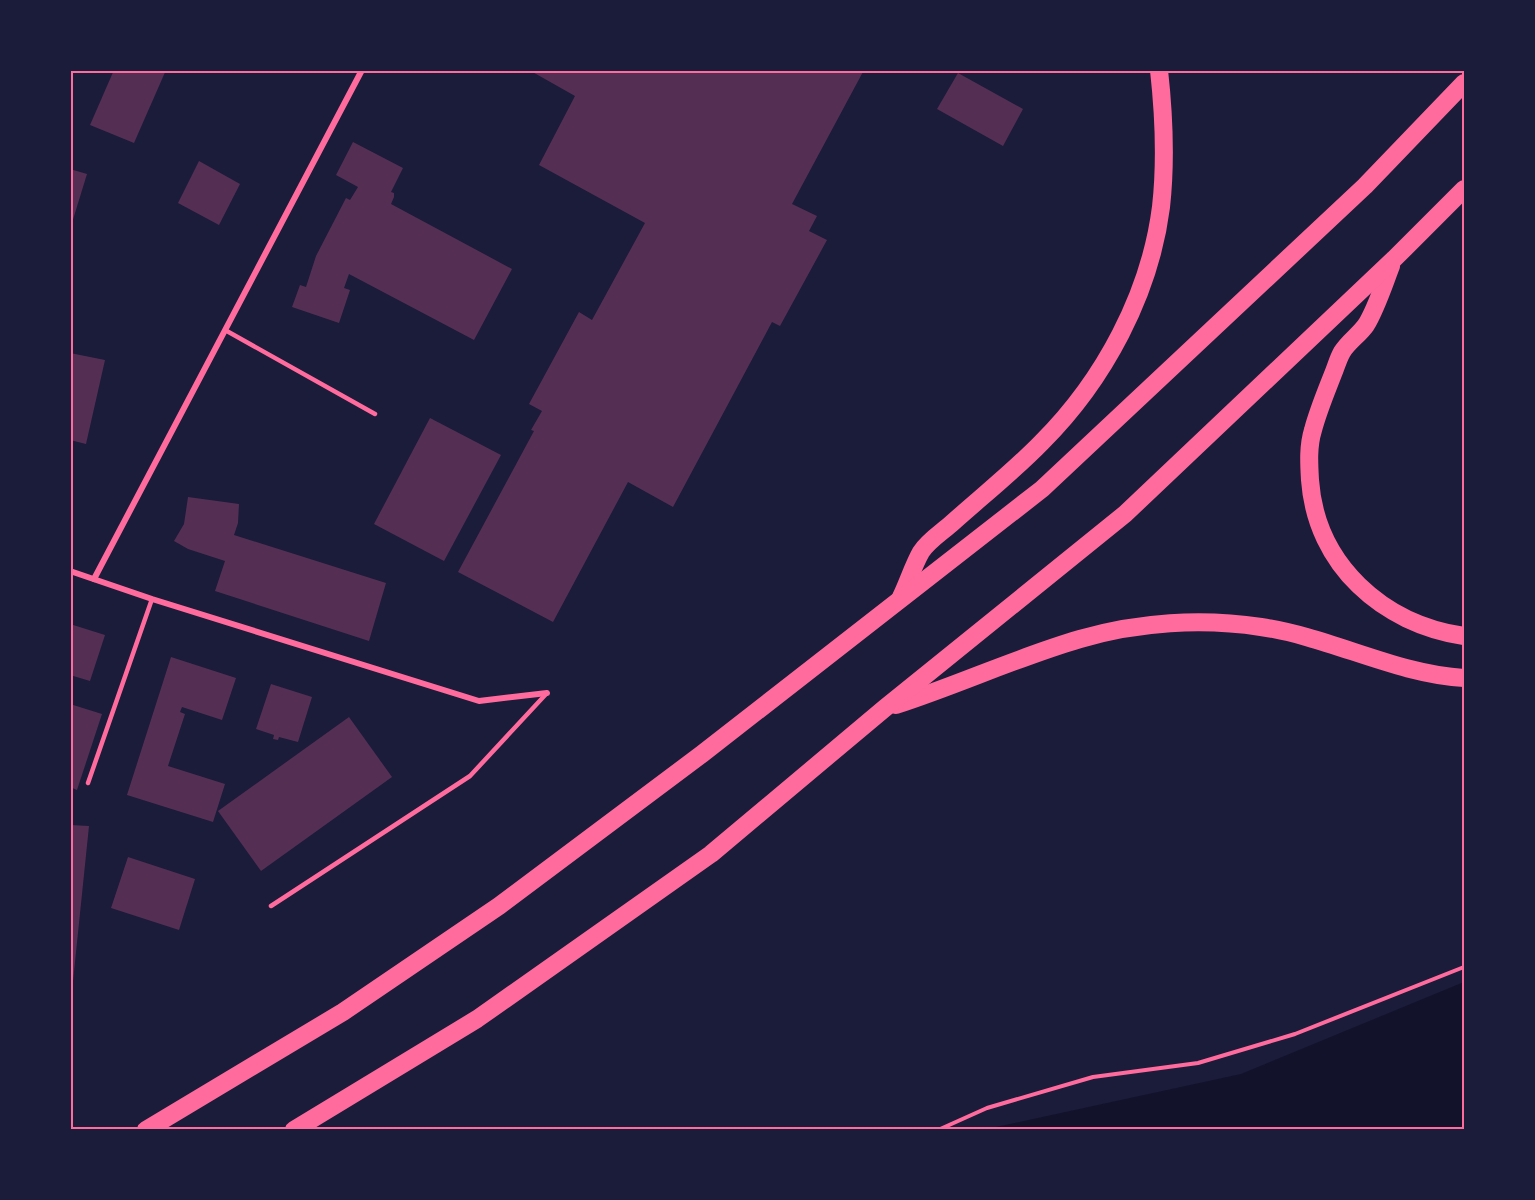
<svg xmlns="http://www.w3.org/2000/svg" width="1535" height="1200" font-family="Figtree,sans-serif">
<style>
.water{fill:#12122b}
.building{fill:#542f53}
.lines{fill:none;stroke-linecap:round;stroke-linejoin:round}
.path{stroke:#ff6b9d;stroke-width:4}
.service{stroke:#ff6b9d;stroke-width:4.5}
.minor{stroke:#ff6b9d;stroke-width:6}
.motorway{stroke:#ff6b9d;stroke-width:18}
.neatline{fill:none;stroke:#ff6b9d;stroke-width:2}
</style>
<rect width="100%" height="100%" fill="#1b1b3a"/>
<polygon class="water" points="1464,982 1464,1129 987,1129 1241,1074"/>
<g class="building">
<polygon points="114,70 166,70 134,143 90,125"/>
<polygon points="529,70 864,70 792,204 817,216 809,231 827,240 780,326 772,322 673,507 628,482 553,622 458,572 534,431 531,430 542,411 529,404 579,312 592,320 645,223 539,165 575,96"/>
<polygon points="958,73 1023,109 1003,146 937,109"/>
<polygon points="353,142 403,168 391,192 394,193 394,197 391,204 512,269 474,340 349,274 344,288 350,290 339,323 292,307 300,285 306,287 316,256 346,198 350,200 358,187 336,175"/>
<polygon points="199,161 240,184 219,225 178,203"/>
<polygon points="70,169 87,174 71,226 70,226"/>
<polygon points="70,353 105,360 86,444 70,440"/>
<polygon points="430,418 501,455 444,561 374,524"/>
<polygon points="188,497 239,504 238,523 234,535 386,583 369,641 215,591 225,561 188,549 174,541 184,524"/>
<polygon points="70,624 105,635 90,681 70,675"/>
<polygon points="171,657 236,678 222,720 182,707 180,712 185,714 168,766 225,784 213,822 127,795"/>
<polygon points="271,684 312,697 298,742 279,737 278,740 273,739 274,735 256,729"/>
<polygon points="70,704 102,714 77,790 70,787"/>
<polygon points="349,717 392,777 261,871 218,811"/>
<polygon points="70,825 89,826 72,991 70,991"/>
<polygon points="128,857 195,879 179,930 111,908"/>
</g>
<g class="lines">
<polyline class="path" points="938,1130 987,1108 1093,1077 1198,1063 1295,1034 1464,967"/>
<g class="service">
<polyline points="225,330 375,414"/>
<polyline points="88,783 152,599"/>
<polyline points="271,906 470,776 547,693"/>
</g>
<g class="minor">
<polyline points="70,571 152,599 479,701 547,693"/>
<polyline points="94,579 362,70"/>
</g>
<g class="motorway">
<path d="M1391,266C1384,284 1376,309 1366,325C1359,335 1348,342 1342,352C1338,359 1336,367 1333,374C1326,392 1318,411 1313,430C1308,446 1309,463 1310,480C1316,565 1383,624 1464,636"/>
<path d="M901,597C908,583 913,566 921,552C928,541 942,532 951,524C981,497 1014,471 1042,442C1104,380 1150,294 1161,207C1166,162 1164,115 1159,70"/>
<path d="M896,705C958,685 1018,657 1080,639C1138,622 1202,618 1261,627C1330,637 1395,674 1464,678"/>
<polyline points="146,1130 343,1012 499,906 702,754 1042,489 1365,186 1464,83"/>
<polyline points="294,1130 477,1019 711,854 885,708 1125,514 1394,259 1464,189"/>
</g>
</g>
<rect width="1535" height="1200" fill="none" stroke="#1b1b3a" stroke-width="144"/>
<rect x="72" y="72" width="1391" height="1056" class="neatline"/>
</svg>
